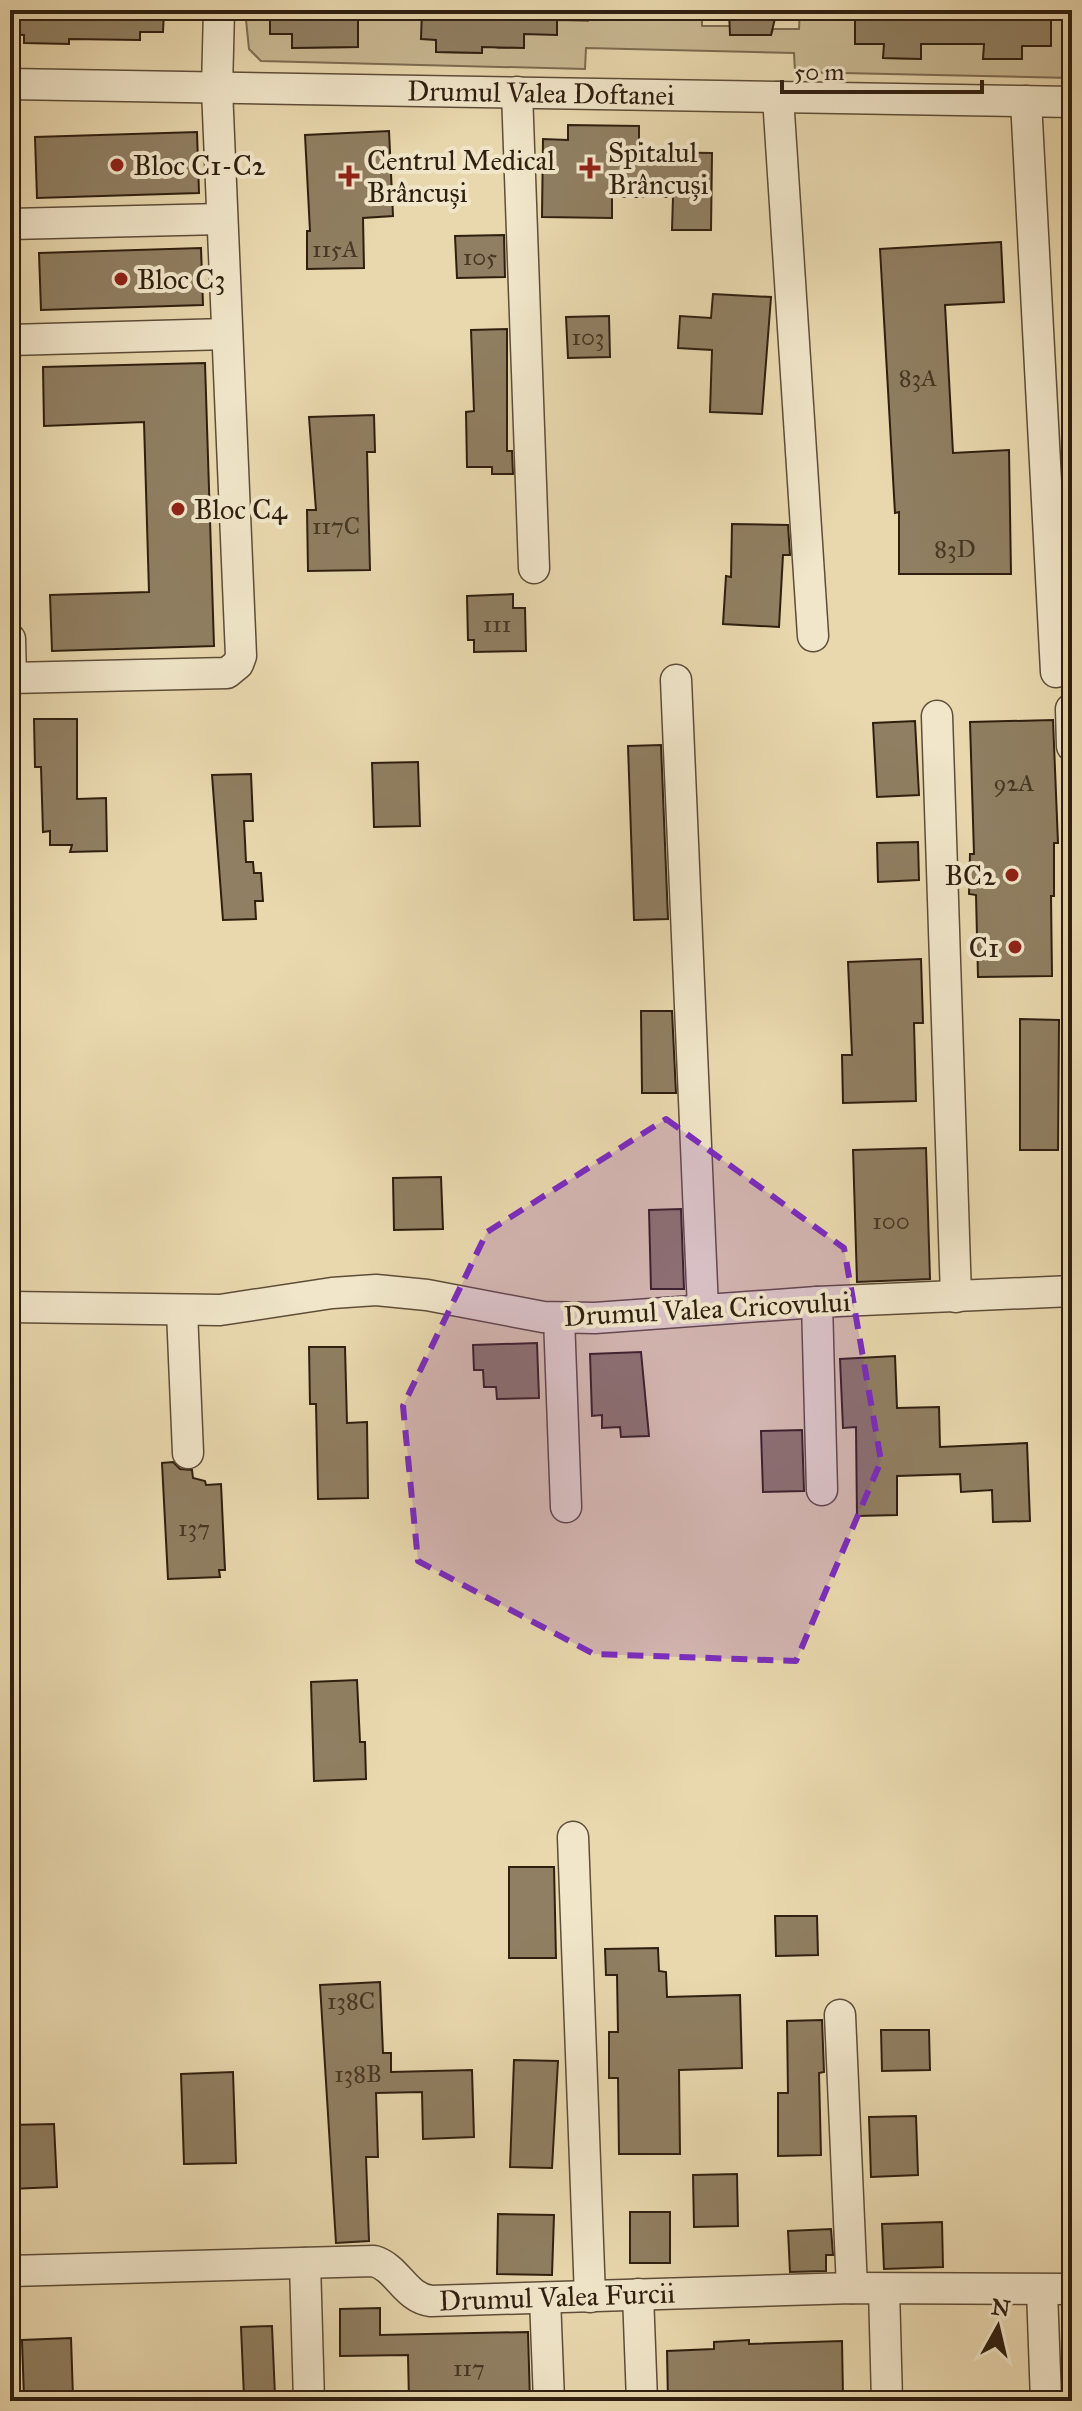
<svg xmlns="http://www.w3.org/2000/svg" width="1082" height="2411" font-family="'IM FELL Great Primer',serif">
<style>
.green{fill:#c9b993;stroke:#7c6c52;stroke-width:2}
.building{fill:#907f62;stroke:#2f1f10;stroke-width:2}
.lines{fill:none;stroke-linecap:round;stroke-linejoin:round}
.minor-casing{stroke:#5e4d38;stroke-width:33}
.minor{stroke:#f1e6ca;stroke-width:30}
.marked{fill:#7b2cbf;fill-opacity:0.2;stroke:#7b2cbf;stroke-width:6;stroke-dasharray:16 10;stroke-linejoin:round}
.poi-dot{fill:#8f2418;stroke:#f1e6ca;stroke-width:3}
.labels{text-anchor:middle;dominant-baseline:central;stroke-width:8;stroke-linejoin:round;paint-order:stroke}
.number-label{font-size:24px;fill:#473724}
.street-label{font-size:28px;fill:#2f1f10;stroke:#f1e6ca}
.poi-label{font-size:28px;fill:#2f1f10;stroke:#f1e6ca;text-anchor:start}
</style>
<rect width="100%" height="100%" fill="#e9d8ae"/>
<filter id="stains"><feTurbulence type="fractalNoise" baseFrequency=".0025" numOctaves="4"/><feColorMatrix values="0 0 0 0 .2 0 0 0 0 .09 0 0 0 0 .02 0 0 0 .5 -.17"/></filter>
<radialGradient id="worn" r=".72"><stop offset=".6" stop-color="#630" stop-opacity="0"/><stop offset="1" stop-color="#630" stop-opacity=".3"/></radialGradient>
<polygon class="green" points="245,10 270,10 292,34 292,48 358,47 358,10 422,10 436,40 436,52 482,53 482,40 498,48 524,48 524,34 557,34 557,20 588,21 589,10 702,10 702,26 730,26 730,35 771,35 773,29 799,29 800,10 855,10 855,43 884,44 884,58 920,59 921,44 984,44 984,59 1021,59 1022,46 1051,10 1072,10 1072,78 795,72 794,53 586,48 585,69 261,61 249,49"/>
<g class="building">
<polygon points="10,10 164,10 163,32 140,32 140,40 69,39 69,44 24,43 24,35 10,34"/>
<polygon points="270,10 358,10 358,47 292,48 292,34 270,34"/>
<polygon points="422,10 557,10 557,35 524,34 524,48 482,47 482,53 436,52 436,40 421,39"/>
<polygon points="729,10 777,10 771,35 730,35"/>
<polygon points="855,10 1051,10 1051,46 1022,46 1022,59 983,59 984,44 921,44 921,59 883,58 884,44 855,44"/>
<polygon points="568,125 639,126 639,152 712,153 711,230 672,230 673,197 612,197 612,218 542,217 543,139 568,140"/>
<polygon points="389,131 393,216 363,218 364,268 307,269 307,231 310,231 305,135"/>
<polygon points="197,132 199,193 37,198 35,137"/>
<polygon points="504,235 505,277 457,278 455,236"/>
<polygon points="1001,242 1004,302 945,305 953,453 1009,450 1011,574 899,574 899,512 895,513 880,249"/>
<polygon points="201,248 203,305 41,310 39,253"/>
<polygon points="713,294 771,297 762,414 710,412 712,350 678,348 680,316 711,318"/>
<polygon points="609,316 610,357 568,358 566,317"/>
<polygon points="507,329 507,451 512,451 513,474 492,474 492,467 467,467 466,412 474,411 471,330"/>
<polygon points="205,363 214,646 52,651 50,595 149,592 144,422 44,426 43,367"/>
<polygon points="374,415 375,452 367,452 370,570 308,571 307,510 316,510 309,417"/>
<polygon points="732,524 788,525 790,555 783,555 779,627 723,624 726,576 731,577"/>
<polygon points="513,594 513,608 525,608 526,651 474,652 474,640 468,640 467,596"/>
<polygon points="34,719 77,719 77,799 106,798 107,851 70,852 72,845 50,845 50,831 43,832 41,767 35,767"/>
<polygon points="1053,720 1058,843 1054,843 1054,896 1051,896 1052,976 978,977 976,895 969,894 970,854 974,854 970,722"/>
<polygon points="915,721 919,795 877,797 873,723"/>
<polygon points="661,745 668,919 634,920 628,746"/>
<polygon points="418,762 420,826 374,827 372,763"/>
<polygon points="251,774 253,821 244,821 246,862 253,862 254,873 261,873 263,901 255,901 256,919 223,920 212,775"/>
<polygon points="918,842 919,880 878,882 877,843"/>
<polygon points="921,959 923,1023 914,1023 916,1101 843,1103 842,1055 852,1055 848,962"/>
<polygon points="641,1011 672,1011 676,1093 642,1093"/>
<polygon points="1020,1019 1059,1020 1058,1150 1020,1150"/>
<polygon points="926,1148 930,1279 857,1282 853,1150"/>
<polygon points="441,1177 443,1229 394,1230 393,1178"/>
<polygon points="681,1209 684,1289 651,1289 649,1210"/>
<polygon points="537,1343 539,1398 497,1399 496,1387 484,1387 483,1370 474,1370 473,1345"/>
<polygon points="309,1347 345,1347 347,1423 367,1422 368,1498 318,1499 316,1404 310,1404"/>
<polygon points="641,1352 649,1436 621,1437 620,1427 602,1428 602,1415 592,1416 590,1354"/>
<polygon points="895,1356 897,1408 939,1407 940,1447 1027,1443 1030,1521 993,1522 992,1490 961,1492 960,1474 897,1476 897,1515 857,1516 856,1427 843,1428 840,1359"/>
<polygon points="802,1430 804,1491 763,1492 761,1431"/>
<polygon points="173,1462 180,1469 192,1470 193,1478 205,1481 206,1485 221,1484 225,1570 219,1570 220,1577 168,1579 162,1463"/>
<polygon points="357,1680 360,1742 365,1742 366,1779 314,1781 311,1682"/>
<polygon points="509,1867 554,1867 556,1958 509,1958"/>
<polygon points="775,1916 817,1916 818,1955 776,1956"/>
<polygon points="658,1948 659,1971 666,1972 667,1997 740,1995 742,2068 679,2070 680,2154 619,2154 618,2078 609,2078 609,2032 618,2032 617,1975 606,1975 605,1949"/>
<polygon points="380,1982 383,2053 391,2053 391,2072 472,2070 474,2137 423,2139 422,2092 376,2093 378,2157 366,2157 369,2241 336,2243 320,1985"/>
<polygon points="822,2020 824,2072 819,2073 821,2155 778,2156 778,2093 788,2093 787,2021"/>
<polygon points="881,2030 929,2030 930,2070 882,2071"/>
<polygon points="514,2060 558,2061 552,2168 510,2167"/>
<polygon points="233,2072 236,2163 184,2164 181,2074"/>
<polygon points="916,2116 918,2175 871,2177 869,2117"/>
<polygon points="54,2124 57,2187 10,2189 10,2125"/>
<polygon points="737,2174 738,2226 694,2227 693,2175"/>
<rect x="630" y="2212" width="40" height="51"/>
<polygon points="498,2214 554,2215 552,2275 497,2274"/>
<polygon points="942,2222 943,2267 884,2269 882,2224"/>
<polygon points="831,2229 833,2255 826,2255 826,2271 790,2272 788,2231"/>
<polygon points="380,2308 380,2335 528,2332 530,2401 409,2401 408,2355 340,2356 340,2309"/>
<polygon points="272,2326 275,2396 244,2397 241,2327"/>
<polygon points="71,2338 73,2397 24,2399 22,2340"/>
<polygon points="749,2340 749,2344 842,2341 843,2397 668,2401 667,2351 714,2349 714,2342"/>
</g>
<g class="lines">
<defs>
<g id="minor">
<polyline points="10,84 1072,102"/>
<polyline points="517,92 534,568"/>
<polyline points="778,97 813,636"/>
<polyline points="1026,101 1056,672"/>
<polyline points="10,224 222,219"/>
<polyline points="10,340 227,334"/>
<polyline points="10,639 11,678 227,673 238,664 241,656 217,89 219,10"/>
<polyline points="676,680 703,1309"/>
<polyline points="1071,709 1072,746"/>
<polyline points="937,716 956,1297"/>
<polyline points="817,1302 822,1490"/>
<polyline points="10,1307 220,1310 332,1293 376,1290 427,1295 543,1317 595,1318 817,1302 1072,1291"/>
<polyline points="182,1311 188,1453"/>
<polyline points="559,1318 566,1507"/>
<polyline points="573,1837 590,2297"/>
<polyline points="840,2015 852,2288"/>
<polyline points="305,2263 309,2401"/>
<path d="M10,2271L374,2261C398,2268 405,2298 431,2301L852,2288L1072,2289"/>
<polyline points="884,2289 887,2401"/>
<polyline points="1042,2290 1046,2401"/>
<polyline points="638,2294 642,2401"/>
<polyline points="545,2298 549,2401"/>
</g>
</defs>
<use href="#minor" class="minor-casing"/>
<use href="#minor" class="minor"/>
</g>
<path class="marked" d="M666,1119L844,1248L881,1461L796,1661L594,1654L418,1561L403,1406L487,1232Z"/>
<g class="poi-dot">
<circle cx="117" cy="165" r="8"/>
<path d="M586 156h8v8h8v8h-8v8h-8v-8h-8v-8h8z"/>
<path d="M345 164h8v8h8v8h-8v8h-8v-8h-8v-8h8z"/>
<circle cx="121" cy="279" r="8"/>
<circle cx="178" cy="509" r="8"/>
<circle cx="1012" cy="875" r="8"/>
<circle cx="1015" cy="947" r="8"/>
</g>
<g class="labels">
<g class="number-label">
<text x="335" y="249">115A</text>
<text x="480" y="257">105</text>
<text x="588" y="337">103</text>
<text x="918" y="378">83A</text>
<text x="336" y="526">117C</text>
<text x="955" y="549">83D</text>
<text x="497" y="624">111</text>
<text x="1014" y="783">92A</text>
<text x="891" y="1221">100</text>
<text x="194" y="1528">137</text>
<text x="351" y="2001">138C</text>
<text x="358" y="2074">138B</text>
<text x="469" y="2368">117</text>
</g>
<g class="street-label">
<text transform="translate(541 93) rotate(1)">Drumul Valea Doftanei</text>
<text transform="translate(707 1309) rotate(-3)">Drumul Valea Cricovului</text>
<text transform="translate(557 2297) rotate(-2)">Drumul Valea Furcii</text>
</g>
<g class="poi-label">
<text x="608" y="152">Spitalul<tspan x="608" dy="32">Brâncuși</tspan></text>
<text x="367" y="160">Centrul Medical<tspan x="367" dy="32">Brâncuși</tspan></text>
<text x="133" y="165">Bloc C1-C2</text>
<text x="137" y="279">Bloc C3</text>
<text x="194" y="509">Bloc C4</text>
<text x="996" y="875" text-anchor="end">BC2</text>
<text x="999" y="947" text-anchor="end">C1</text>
</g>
</g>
<rect width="1082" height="2411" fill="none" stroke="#e9d8ae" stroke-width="40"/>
<rect x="12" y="12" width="1058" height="2387" fill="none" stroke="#2f1f10" stroke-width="4"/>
<rect x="20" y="20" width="1042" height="2371" fill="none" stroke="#2f1f10" stroke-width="2"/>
<g transform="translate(998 2327) rotate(8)" stroke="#f1e6ca" stroke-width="6" paint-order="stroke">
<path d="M0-6L14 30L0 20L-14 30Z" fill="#2f1f10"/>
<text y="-12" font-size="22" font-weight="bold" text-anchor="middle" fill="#2f1f10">N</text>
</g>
<path d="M782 80v12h200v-12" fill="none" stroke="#2f1f10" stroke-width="4"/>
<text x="794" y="80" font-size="24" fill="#2f1f10" stroke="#f1e6ca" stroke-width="6" paint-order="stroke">50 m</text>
<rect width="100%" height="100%" filter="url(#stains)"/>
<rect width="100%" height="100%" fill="url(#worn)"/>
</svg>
